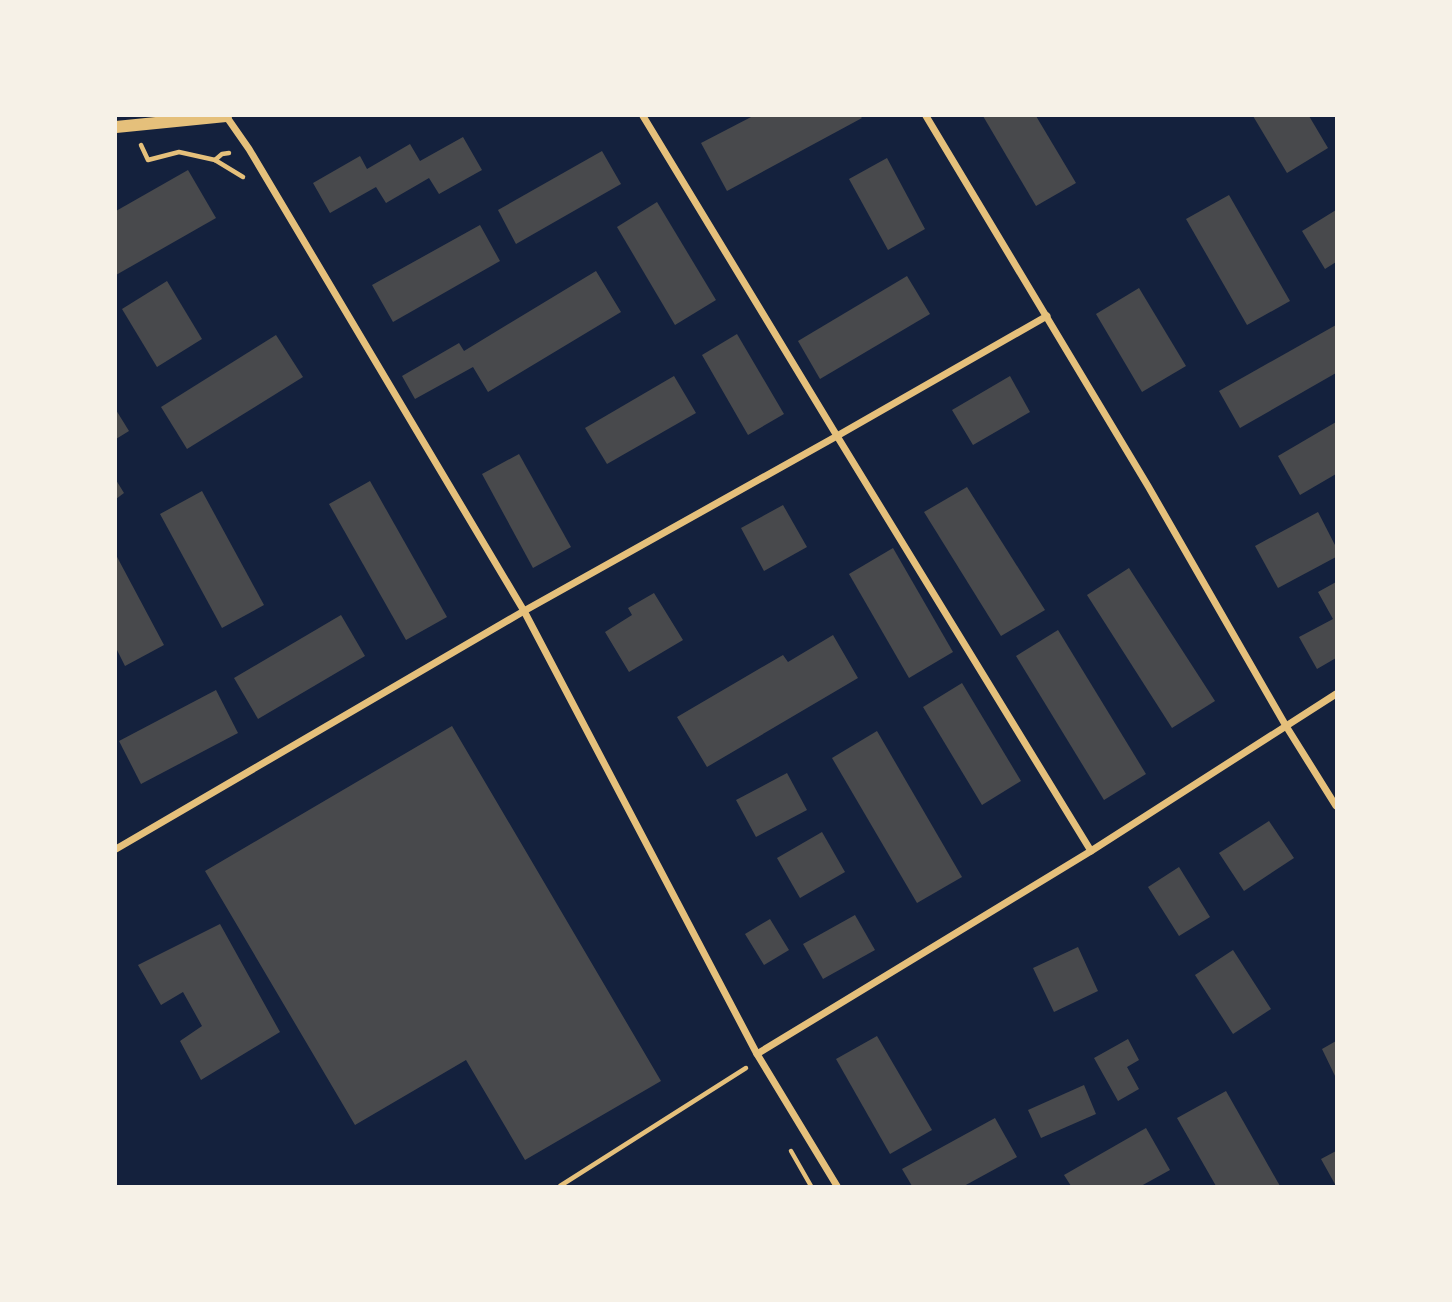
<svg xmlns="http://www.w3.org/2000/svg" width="1452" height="1302" font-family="Literata,serif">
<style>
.building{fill:#48494c}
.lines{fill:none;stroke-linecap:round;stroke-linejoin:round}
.path{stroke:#e5c07b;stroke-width:4.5}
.minor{stroke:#e5c07b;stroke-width:7}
.tertiary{stroke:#e5c07b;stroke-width:12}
</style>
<rect width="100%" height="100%" fill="#14213d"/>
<g class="building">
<polygon points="753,116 860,116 862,118 727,191 701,143"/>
<polygon points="983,116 1036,116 1076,183 1036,206"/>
<polygon points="1253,116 1309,116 1328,148 1287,173"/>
<polygon points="463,137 482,170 439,194 429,178 386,203 376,187 330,213 313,183 360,156 367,169 410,144 420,161"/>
<polygon points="602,151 621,184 516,244 498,210"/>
<polygon points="887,158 925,229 888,250 849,179"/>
<polygon points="188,170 216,218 116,275 116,211"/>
<polygon points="1229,195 1290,301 1247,325 1186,219"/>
<polygon points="657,202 716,300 675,325 617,227"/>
<polygon points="1336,210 1336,262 1325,269 1302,231"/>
<polygon points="480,225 500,261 393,322 372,285"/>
<polygon points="596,271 621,312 488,392 473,367 415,399 402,376 459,343 464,351"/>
<polygon points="907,276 930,314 820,379 798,341"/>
<polygon points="167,281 202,339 157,367 122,309"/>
<polygon points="1139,288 1186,366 1142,392 1096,314"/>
<polygon points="1336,325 1336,373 1240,428 1219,391"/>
<polygon points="737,334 784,414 748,435 702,355"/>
<polygon points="276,335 303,377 187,449 161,407"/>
<polygon points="674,376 696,413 607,464 585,428"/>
<polygon points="1010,376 1030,412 973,445 952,410"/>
<polygon points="116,410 129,431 116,439"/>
<polygon points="1336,422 1336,474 1300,495 1278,456"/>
<polygon points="519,454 571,547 533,568 482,474"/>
<polygon points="116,480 124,493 116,499"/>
<polygon points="370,481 447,617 406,640 329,504"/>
<polygon points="967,487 1045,610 1001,636 924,512"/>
<polygon points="202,491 264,605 222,628 160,514"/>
<polygon points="783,505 807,547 764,571 741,528"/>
<polygon points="1318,512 1336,547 1336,557 1278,588 1255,546"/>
<polygon points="893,548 953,652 909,678 849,574"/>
<polygon points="116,555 164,645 125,666 116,648"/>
<polygon points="1129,568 1215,701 1172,728 1087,595"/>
<polygon points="1336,582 1336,658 1317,669 1299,637 1333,619 1318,592"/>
<polygon points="654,593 683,640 629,672 605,632 632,615 628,608"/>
<polygon points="341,615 365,656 258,719 234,678"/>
<polygon points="1058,630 1146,774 1104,800 1016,656"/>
<polygon points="833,635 858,678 707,767 677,717 783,655 788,662"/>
<polygon points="962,683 1021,781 982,805 923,707"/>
<polygon points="216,690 238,733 141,784 119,741"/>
<polygon points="452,726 661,1081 525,1160 466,1060 355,1125 205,871"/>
<polygon points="877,731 962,877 917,903 832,758"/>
<polygon points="787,773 807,810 756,837 736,800"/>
<polygon points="1269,821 1294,858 1244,891 1219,853"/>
<polygon points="822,832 845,872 800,898 777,858"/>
<polygon points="1179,867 1210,917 1179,936 1148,887"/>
<polygon points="855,915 875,950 823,979 803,944"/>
<polygon points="770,919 789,950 764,965 745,934"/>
<polygon points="220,924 280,1032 201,1080 180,1041 202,1026 183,992 161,1005 138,965"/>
<polygon points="1078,947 1098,991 1054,1012 1033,968"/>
<polygon points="1233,950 1271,1009 1233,1034 1195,975"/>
<polygon points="877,1036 932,1130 890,1154 836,1059"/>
<polygon points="1128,1039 1139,1060 1127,1067 1139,1089 1118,1101 1094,1058"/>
<polygon points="1336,1041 1336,1078 1322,1049"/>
<polygon points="1084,1085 1096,1114 1041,1138 1028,1110"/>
<polygon points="1226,1091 1280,1186 1216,1186 1177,1118"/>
<polygon points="995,1118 1017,1157 964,1186 912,1186 902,1169"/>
<polygon points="1146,1128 1170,1170 1141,1186 1071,1186 1064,1175"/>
<polygon points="1336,1151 1336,1186 1321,1159"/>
</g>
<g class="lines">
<g class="path">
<polyline points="141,145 148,160 179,152 215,160 243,177"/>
<polyline points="215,160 222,154 229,153"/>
<polyline points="791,1151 811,1186"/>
<polyline points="560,1186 746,1068"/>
</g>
<g class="minor">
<polyline points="226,116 249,149 524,611 757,1054 837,1186"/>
<polyline points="643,116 837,436 1091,851"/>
<polyline points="926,116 1148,486 1286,726 1336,806"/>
<polyline points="116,849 524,611 837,436 1047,316"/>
<polyline points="757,1054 1091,851 1336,694"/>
</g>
<polyline class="tertiary" points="116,127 226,116"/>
</g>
<rect width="1452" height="1302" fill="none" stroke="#f6f1e7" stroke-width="234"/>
</svg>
